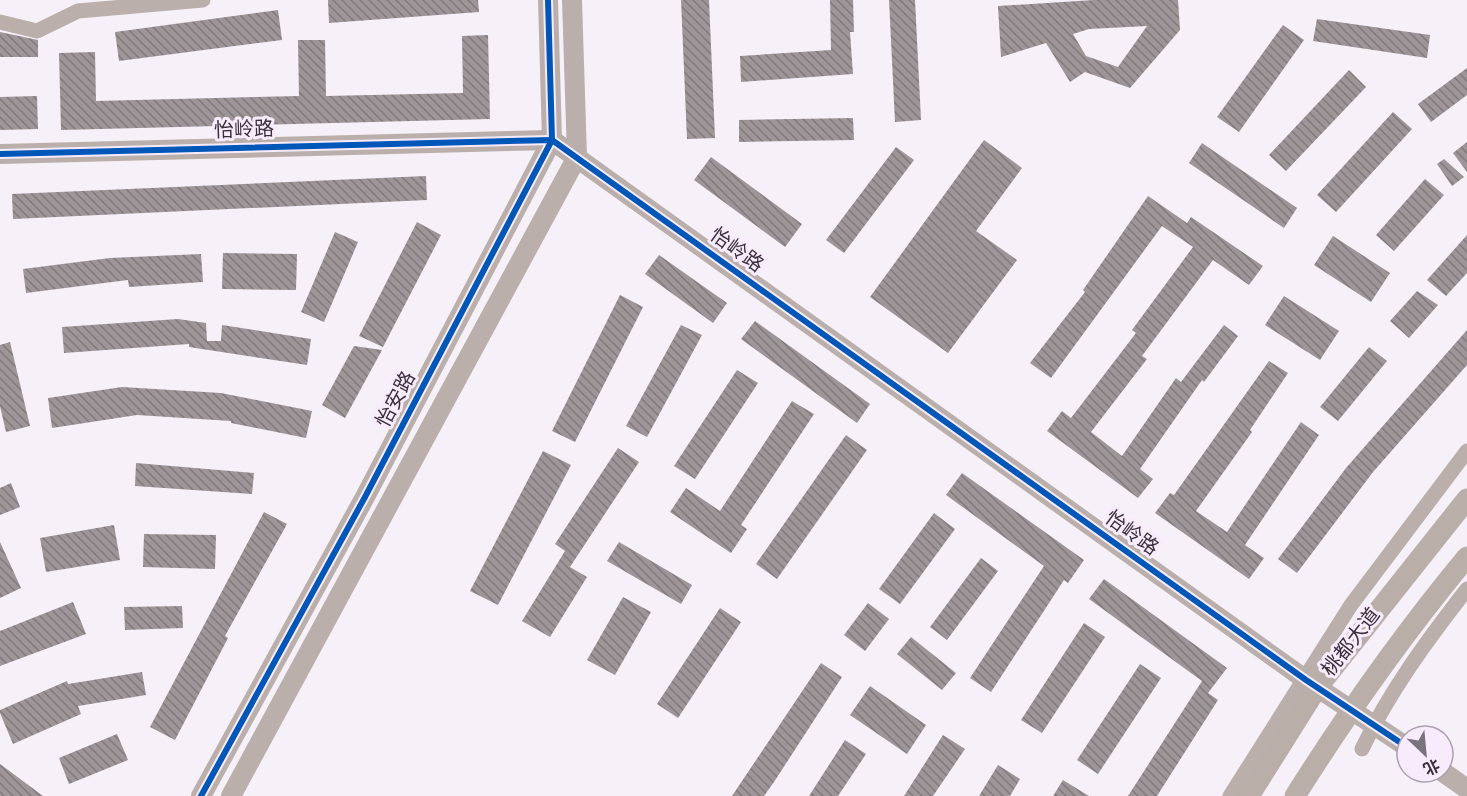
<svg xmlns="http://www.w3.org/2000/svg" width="1467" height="796" font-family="Overpass,'Noto Sans SC',sans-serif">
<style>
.building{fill:url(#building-back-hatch);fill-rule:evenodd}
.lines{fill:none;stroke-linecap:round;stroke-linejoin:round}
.minor{stroke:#baafaa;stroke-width:15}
.tertiary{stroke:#baafaa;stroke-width:20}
.secondary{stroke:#baaea9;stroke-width:21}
.cycleway-casing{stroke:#f8ecfc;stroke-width:10}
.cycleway{stroke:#0057b8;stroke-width:6}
.labels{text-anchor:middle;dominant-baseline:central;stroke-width:6;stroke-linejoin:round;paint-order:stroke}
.street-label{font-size:20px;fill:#38303a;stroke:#f8ecfc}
</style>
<defs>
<pattern id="building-back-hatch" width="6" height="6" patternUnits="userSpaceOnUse" patternTransform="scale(1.5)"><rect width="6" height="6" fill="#9d9598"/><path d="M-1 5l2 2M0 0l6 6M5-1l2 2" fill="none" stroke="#817a7d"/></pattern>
</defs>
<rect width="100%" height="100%" fill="#f6f0f8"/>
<g class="building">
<polygon points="328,0 478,0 479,12 329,23"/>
<polygon points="681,0 709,0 715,138 687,139"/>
<polygon points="830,0 853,0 854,32 850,32 853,74 741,82 740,56 831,50"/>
<polygon points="889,0 915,0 921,120 895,122"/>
<path d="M1094,0H1178L1180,30L1130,88L1085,72L1070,82L1046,43L1001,57L998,6ZM1147,26L1118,67L1086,56L1073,34L1089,29Z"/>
<polygon points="278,10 282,40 119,61 115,32"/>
<polygon points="1317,19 1430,35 1427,58 1313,41"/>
<polygon points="1283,25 1304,40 1239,132 1217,117"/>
<polygon points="0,32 38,40 38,57 0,57"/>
<polygon points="488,35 490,119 61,130 59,53 95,52 96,101 299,96 298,40 325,40 326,96 463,93 462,36"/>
<polygon points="1467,68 1467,95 1431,122 1418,104"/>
<polygon points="1349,70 1366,87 1286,171 1269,155"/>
<polygon points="37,96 38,129 0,130 0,97"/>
<polygon points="1393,112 1412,129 1336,212 1317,195"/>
<polygon points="853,118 854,140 739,142 739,120"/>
<polygon points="984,140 1022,168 976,231 1017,260 948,353 870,297"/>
<polygon points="1467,142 1467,172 1453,153"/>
<polygon points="1202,143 1297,208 1284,228 1189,163"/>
<polygon points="896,147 914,160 844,253 826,240"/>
<polygon points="711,157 802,224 785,247 694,180"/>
<polygon points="1444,159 1464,177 1452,186 1437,164"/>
<polygon points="426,176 427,200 13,219 12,194"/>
<polygon points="1425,179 1444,195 1394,251 1376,235"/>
<polygon points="1148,196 1187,223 1191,217 1263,266 1249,285 1213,260 1142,356 1147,359 1091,432 1122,456 1176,378 1181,382 1224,325 1238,336 1204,382 1202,380 1140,469 1153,479 1138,498 1047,431 1062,411 1071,418 1136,333 1132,330 1193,247 1162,226 1051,378 1030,363 1085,292 1083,290"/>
<polygon points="417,222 441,235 383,347 359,336"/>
<polygon points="335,232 358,242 324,322 301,312"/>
<polygon points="1467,235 1467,273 1446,296 1427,280"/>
<polygon points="1333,236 1390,273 1371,302 1314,265"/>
<polygon points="223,253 297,254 296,290 222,289"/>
<polygon points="201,254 203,282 129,287 128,280 26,293 23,269 110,258"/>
<polygon points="659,255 727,303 713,323 645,274"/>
<polygon points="1417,291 1438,305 1409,338 1390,321"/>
<polygon points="620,295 643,307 575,442 552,431"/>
<polygon points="1284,296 1339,331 1320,360 1265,325"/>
<polygon points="178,319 206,323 207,341 221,341 222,325 311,339 307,365 189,347 189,344 64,353 62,327"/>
<polygon points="755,321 870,404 857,423 741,339"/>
<polygon points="681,325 702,335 647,437 626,426"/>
<polygon points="1467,330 1467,365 1373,472 1297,573 1278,559 1346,468"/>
<polygon points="10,342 30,426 6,432 0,406 0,345"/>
<polygon points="354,346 382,350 345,418 322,405"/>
<polygon points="1369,347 1387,361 1338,421 1320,407"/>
<polygon points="1269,361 1288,373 1250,430 1252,432 1196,511 1227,532 1301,422 1319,435 1245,545 1264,558 1249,579 1155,513 1170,493 1174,495"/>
<polygon points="737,370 758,383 695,479 674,466"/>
<polygon points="122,387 221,393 312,411 306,438 231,423 231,421 137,415 52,428 48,398"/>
<polygon points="792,401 814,414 741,525 747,529 731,553 670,512 686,488 720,511"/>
<polygon points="846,435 867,450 777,579 756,564"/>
<polygon points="618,448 639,462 570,567 587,577 550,637 522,621 565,551 555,544"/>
<polygon points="543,451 571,465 498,605 470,591"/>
<polygon points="136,463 254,473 252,494 135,486"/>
<polygon points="962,473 1084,560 1068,583 1064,580 991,692 970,678 1044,566 946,495"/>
<polygon points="11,483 20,507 0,515 0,488"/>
<polygon points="264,512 287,524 225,636 228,638 175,740 150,727"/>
<polygon points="934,513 955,529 900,604 879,589"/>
<polygon points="114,525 120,560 46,572 40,538"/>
<polygon points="144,534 216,535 215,569 143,567"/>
<polygon points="0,542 21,588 0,598"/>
<polygon points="619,542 692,585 681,604 607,561"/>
<polygon points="981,558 998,571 947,640 930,627"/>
<polygon points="1104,579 1227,668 1208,693 1218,700 1157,796 1128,796 1202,681 1089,599"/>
<polygon points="623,597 651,612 615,675 587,660"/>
<polygon points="73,602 86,634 0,666 0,631"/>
<polygon points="868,603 889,619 865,651 844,635"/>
<polygon points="182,606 183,628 125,630 124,607"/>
<polygon points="720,608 741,622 678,718 657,704"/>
<polygon points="1084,623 1105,637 1042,733 1021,720"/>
<polygon points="911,637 956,673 942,690 897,654"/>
<polygon points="821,663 842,677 774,782 764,796 732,796"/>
<polygon points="1140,664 1161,678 1098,774 1077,760"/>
<polygon points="142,672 146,695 78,706 81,714 13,744 0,713 0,710 67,681 68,684"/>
<polygon points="870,686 926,725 907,754 850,715"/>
<polygon points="117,734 128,760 69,784 59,758"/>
<polygon points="943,735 965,749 933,796 904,796"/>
<polygon points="845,740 866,754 838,796 809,796"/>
<polygon points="0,764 43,796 0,796"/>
<polygon points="998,765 1020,779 1010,796 979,796"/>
<polygon points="1063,780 1089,796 1053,796"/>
</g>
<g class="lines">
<g class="minor">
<polyline points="0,22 37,31 78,11 203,0"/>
<path d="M1362,749C1389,692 1428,639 1467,589"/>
<polyline points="1230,796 1351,605 1467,451"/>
</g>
<g class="tertiary">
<polyline points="0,154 552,140 1306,680 1407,747"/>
<polyline points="1443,772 1467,789"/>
<polyline points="201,796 365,497 552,140 548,0"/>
<polyline points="231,796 577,157 572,0"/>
</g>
<g class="secondary">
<polyline points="1249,796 1317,688 1467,499"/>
<path d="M1295,796C1348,712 1404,633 1467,557"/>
</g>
<defs>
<g id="cycleway">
<polyline points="0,154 552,140 1306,680 1407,747"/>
<polyline points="201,796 365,497 552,140 548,0"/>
</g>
</defs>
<use href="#cycleway" class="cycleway-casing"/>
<use href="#cycleway" class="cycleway"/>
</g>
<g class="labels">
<g class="street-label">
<text transform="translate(244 131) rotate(-2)">怡岭路</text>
<text transform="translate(736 251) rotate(36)">怡岭路</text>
<text transform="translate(397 400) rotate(-62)">怡安路</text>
<text transform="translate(1131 534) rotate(36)">怡岭路</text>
<text transform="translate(1352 643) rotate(-52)">桃都大道</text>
</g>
</g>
<g transform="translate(1425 754) rotate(154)"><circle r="28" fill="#f8ecfc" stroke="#aba1ae" stroke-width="1.5"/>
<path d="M0-4.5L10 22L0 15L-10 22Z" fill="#7a737c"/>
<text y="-9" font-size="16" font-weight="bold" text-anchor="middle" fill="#38303a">北</text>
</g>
</svg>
